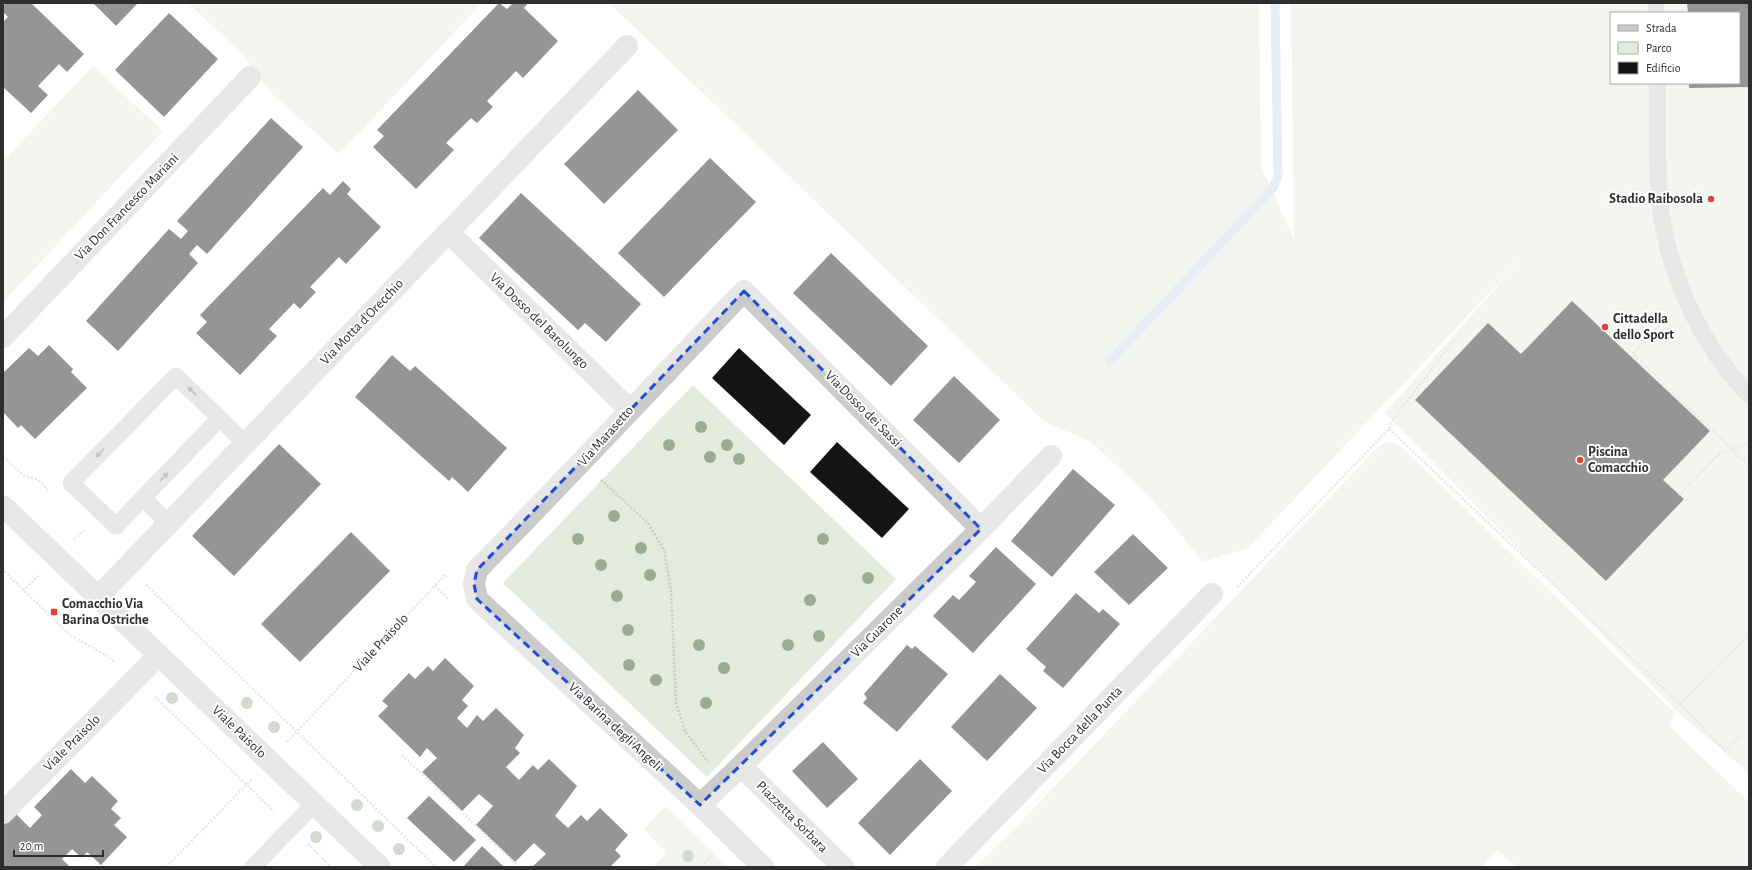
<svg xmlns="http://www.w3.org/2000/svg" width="1752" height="870" font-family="'Alegreya Sans',sans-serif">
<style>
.green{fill:#e2ebdc;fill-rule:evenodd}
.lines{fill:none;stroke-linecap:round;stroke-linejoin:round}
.stream{stroke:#c8d8eb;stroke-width:9}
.building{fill:#151515}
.path{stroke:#cbcbcb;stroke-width:2.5;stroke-dasharray:2 2;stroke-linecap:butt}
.lane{stroke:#cbcbcb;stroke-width:17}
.street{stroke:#cbcbcb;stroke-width:22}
.tree{fill:#9bac94}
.oneway{fill:#757575}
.marked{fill:none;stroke:#1d4ed8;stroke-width:3;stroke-dasharray:8 5;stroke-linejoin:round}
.poi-dot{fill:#e34332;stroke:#fff;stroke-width:1.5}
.labels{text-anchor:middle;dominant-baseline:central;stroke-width:4;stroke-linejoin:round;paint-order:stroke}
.poi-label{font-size:14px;font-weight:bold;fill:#2e2e2e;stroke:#fff;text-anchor:start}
.street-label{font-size:14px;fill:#2e2e2e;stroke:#fff}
</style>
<rect width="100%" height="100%" fill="#fff"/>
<g class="green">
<polygon points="188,3 482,3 339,154 268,90 244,56"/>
<path d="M609,3H1259L1261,166L1294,240L1291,3H1749V773L1680,714L1385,413L1525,255L1248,548L1203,562L1151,498L1090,441L1045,422ZM1611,13H1739V83H1611Z"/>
<polygon points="93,66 163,131 3,302 3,161"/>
<polygon points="693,385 896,579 707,777 503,583"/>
<polygon points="1387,442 1398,444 1675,713 1669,726 1749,802 1749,867 1517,867 1497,850 1481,867 975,867 1016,827 1376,449"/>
<polygon points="665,806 728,867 653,867 666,853 644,829"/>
</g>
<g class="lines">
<polyline class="stream" points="1110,361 1273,188 1278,177 1275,3"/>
</g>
<g class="building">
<polygon points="6,3 31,3 84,54 67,72 59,64 38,86 48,95 31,113 3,87 3,22 8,17 3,12 3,6"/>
<polygon points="93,3 138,3 116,26"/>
<polygon points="499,3 507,9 513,3 528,3 524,8 558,41 523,78 516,71 487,101 493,107 477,123 471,118 446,143 454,150 416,189 373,147 384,136 377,130"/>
<polygon points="1687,3 1749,3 1749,87 1689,88 1689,83 1739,83 1739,13 1688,13"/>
<polygon points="169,13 218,59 164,117 115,70"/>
<polygon points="638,90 678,130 604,204 564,164"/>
<polygon points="271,118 303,147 207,254 197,245 189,254 198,263 118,351 86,321 169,229 181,239 188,231 177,221"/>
<polygon points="710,158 756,202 664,297 618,253"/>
<polygon points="343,181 351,189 347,194 381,227 346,264 339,257 310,287 316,292 300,309 294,303 269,329 277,336 240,375 196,333 207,322 200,315 323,188 330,195"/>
<polygon points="521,193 641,304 606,342 585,323 578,330 479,238"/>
<polygon points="831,253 928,346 891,386 793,293"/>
<polygon points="1572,301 1710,431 1663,480 1684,499 1606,581 1415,400 1488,323 1521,354"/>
<polygon points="49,345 73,369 71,372 87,388 35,439 21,425 18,428 3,412 3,373 29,348 38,356"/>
<polygon points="739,348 811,415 784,445 712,378"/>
<polygon points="392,355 410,371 415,366 507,448 468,492 452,477 449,481 355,397"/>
<polygon points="954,376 1000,420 959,463 913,420"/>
<polygon points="837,442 909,509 882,538 810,472"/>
<polygon points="279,444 321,484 234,576 192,536"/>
<polygon points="1073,469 1115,505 1052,577 1011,541"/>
<polygon points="351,532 390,571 300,662 261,624"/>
<polygon points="1133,534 1168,568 1129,605 1094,572"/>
<polygon points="996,547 1036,584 973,653 933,616 953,595 959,600 976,582 969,576"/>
<polygon points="1076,593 1099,613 1103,609 1120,624 1063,688 1043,671 1046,667 1026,649"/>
<polygon points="907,645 912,649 915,646 948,674 897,732 863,703 867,698 864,694"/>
<polygon points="445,658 474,686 462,700 468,706 457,718 467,728 477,715 483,721 496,708 524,735 515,748 520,753 506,767 519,780 533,765 538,770 549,759 577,786 555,816 568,828 581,815 587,821 600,808 628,835 615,850 621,856 611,866 612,867 534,867 533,866 546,854 534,843 515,862 476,825 493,806 479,794 462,811 422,772 437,758 427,748 420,757 378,716 388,706 382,701 409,673 415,679 428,666 433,671"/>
<polygon points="1000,674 1037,708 987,761 951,727"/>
<polygon points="823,742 858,779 827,808 792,771"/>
<polygon points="920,759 952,791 890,855 858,823"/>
<polygon points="71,769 85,783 92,776 118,801 111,809 121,818 114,825 127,837 101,865 87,852 82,858 72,849 62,859 70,867 3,867 3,824 14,812 30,828 42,815 34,807"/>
<polygon points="429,796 476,840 454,862 407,818"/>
<polygon points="482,846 504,867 463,867"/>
</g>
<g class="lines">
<g class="path">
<polyline points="1667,317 1633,354 1749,466"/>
<polyline points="1389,429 1680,704 1726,751 1740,736"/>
<polyline points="3,456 23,475 38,480 48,490"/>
<polyline points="601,480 648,523 664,550 671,591 676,703 685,731 708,762"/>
<polyline points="1679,495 1718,455 1749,443"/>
<polyline points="74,539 85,529"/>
<polyline points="3,568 7,574 70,635 107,656 115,662"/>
<polyline points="146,585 436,867"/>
<polyline points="435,586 449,599"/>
<polyline points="1237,587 1389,429 1394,418 1454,340"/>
<polyline points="23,591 39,575"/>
<polyline points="155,697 274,811"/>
<polyline points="1680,704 1749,634"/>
<polyline points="287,742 444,576 448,577"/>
<polyline points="402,755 519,867"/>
<polyline points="308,844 331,867"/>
<polyline points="166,867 252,779"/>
<polyline points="702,867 712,853"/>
</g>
<g class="lane">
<polyline points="1656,3 1656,13"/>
<path d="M1657,83C1658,118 1656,154 1659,190C1663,264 1698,342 1749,395"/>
<polyline points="219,419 116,526 71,483 176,376 246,444"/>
<polyline points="143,498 169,524"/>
<polyline points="253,867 314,804"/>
</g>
<g class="street">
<polyline points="448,232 630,410"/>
<polyline points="3,337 250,77"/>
<polyline points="3,506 380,867"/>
<polyline points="98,597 627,46"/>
<polyline points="741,766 843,867"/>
<polyline points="700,805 741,766 981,529 1051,456"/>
<polyline points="3,813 159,655"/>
<path d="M763,867L700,805L477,599L474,584L477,570C567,478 655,384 744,291L981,529"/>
<polyline points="947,867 1212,594"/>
</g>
</g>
<g class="tree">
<circle cx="701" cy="427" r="6"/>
<circle cx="669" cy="445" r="6"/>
<circle cx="727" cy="445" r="6"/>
<circle cx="710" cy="457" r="6"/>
<circle cx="739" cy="459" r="6"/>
<circle cx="614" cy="516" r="6"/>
<circle cx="578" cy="539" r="6"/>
<circle cx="823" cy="539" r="6"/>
<circle cx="641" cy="548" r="6"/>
<circle cx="601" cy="565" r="6"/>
<circle cx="650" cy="575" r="6"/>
<circle cx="868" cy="578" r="6"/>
<circle cx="617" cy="596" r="6"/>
<circle cx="810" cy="600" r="6"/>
<circle cx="628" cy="630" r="6"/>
<circle cx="819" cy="636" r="6"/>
<circle cx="699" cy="645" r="6"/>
<circle cx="788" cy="645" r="6"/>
<circle cx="629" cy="665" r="6"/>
<circle cx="724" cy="668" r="6"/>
<circle cx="656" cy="680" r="6"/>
<circle cx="172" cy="698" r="6"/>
<circle cx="247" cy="703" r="6"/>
<circle cx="706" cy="703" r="6"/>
<circle cx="274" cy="727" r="6"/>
<circle cx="357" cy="805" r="6"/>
<circle cx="378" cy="826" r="6"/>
<circle cx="316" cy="837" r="6"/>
<circle cx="399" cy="849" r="6"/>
<circle cx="688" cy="856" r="6"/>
</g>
<defs><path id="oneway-solid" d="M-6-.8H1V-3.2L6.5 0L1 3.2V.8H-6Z"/></defs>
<g class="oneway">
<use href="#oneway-solid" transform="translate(192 391) rotate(-136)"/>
<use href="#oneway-solid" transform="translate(100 453) rotate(134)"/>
<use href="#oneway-solid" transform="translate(164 477) rotate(-46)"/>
</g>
<path d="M0 0H1752V870H0ZM744,291L981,529L700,805L477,599L474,584L477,570Z" fill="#fff" fill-opacity=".55" fill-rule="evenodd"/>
<path class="marked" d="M744,291L981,529L700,805L477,599L474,584L477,570Z"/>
<g class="poi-dot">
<circle cx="1711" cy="199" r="4"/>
<circle cx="1605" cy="327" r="4"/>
<circle cx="1580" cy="460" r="4"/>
<rect x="50" y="608" width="8" height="8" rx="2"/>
</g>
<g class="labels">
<g class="poi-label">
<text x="1703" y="199" text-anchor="end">Stadio Raibosola</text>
<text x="1613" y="319">Cittadella<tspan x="1613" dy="16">dello Sport</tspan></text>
<text x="1588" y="452">Piscina<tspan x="1588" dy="16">Comacchio</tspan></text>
<text x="62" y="604">Comacchio Via<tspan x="62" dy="16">Barina Ostriche</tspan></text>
</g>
<g class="street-label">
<text transform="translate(127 207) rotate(-46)">Via Don Francesco Mariani</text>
<text transform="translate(539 321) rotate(44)">Via Dosso del Barolungo</text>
<text transform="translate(362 322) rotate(-46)">Via Motta d'Orecchio</text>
<text transform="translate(863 409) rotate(45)">Via Dosso dei Sassi</text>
<text transform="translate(606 436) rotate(-48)">Via Marasetto</text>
<text transform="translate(877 632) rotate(-45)">Via Guarone</text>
<text transform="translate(381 643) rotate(-47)">Viale Praisolo</text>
<text transform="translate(615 727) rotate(43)">Via Barina degli Angeli</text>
<text transform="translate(1080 730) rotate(-46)">Via Bocca della Punta</text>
<text transform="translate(239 732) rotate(44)">Viale Paisolo</text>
<text transform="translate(72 743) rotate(-45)">Viale Praisolo</text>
<text transform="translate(792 817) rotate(45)">Piazzetta Sorbara</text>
</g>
</g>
<rect width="1752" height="870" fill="none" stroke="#2e2e2e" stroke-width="8"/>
<rect x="1610" y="12" width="130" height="72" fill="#ffffff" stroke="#ababab"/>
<rect x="1618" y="25" width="20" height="6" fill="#cbcbcb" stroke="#ababab"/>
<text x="1646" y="32" font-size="12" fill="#2e2e2e">Strada</text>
<rect x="1618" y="42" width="20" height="12" fill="#e2ebdc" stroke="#ababab"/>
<text x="1646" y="52" font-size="12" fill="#2e2e2e">Parco</text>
<rect x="1618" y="62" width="20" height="12" fill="#151515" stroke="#ababab"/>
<text x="1646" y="72" font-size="12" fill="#2e2e2e">Edificio</text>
<path d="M14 850v6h89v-6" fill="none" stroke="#2e2e2e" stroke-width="2"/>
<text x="20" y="850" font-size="12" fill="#2e2e2e" stroke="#ffffff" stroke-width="3" paint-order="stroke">20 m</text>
</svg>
